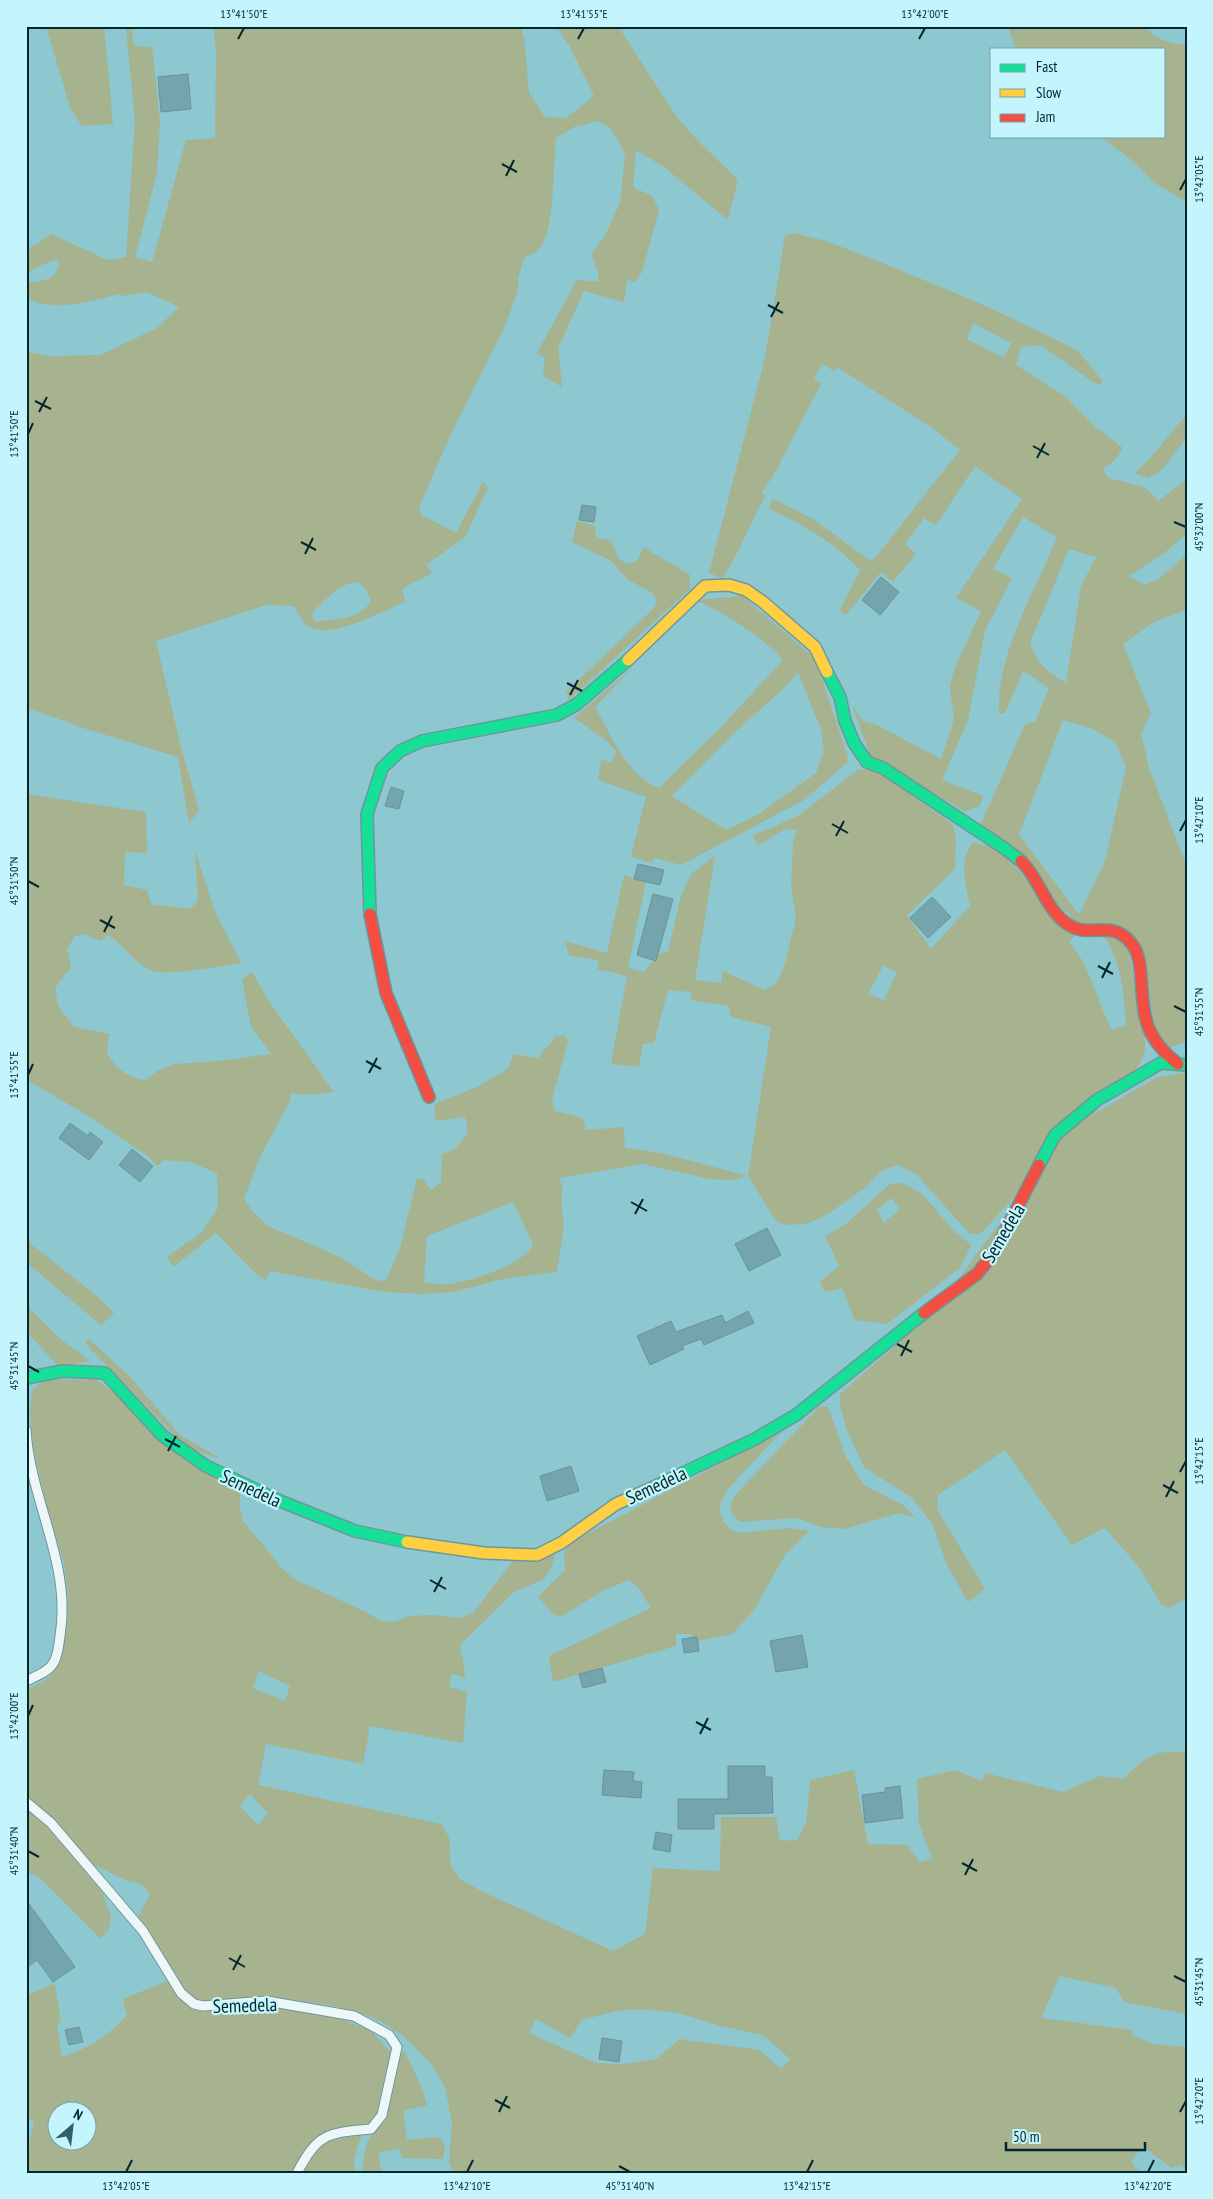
<svg xmlns="http://www.w3.org/2000/svg" width="1213" height="2199" font-family="'PT Sans Narrow',sans-serif">
<style>
.green{fill:#a7b28f;fill-rule:evenodd}
.building{fill:#74a5ac;stroke:#699399}
.lines{fill:none;stroke-linecap:round;stroke-linejoin:round}
.lane-casing{stroke:#6d979d;stroke-width:11}
.fast-casing{stroke:#6d979d;stroke-width:14}
.slow-casing{stroke:#6d979d;stroke-width:14}
.jam-casing{stroke:#6d979d;stroke-width:14}
.lane{stroke:#eef7f8;stroke-width:9}
.fast{stroke:#16e098;stroke-width:11}
.slow{stroke:#ffcf43;stroke-width:11}
.jam{stroke:#f24e42;stroke-width:11}
.ticks{fill:none;stroke:#03272c;stroke-width:2}
.labels{text-anchor:middle;dominant-baseline:central;stroke-width:4.5;stroke-linejoin:round;paint-order:stroke}
.street-label{font-size:19px;fill:#03272c;stroke:#c4f4fc}
.neatline{fill:none;stroke:#03272c;stroke-width:2}
.ticks-label{font-size:12px;text-anchor:middle;fill:#03272c}
</style>
<rect width="100%" height="100%" fill="#8dc7d0"/>
<g class="green">
<polygon points="46,26 104,26 113,124 82,126 70,108"/>
<path d="M131,26L134,46L152,47L160,121L157,173L135,257L152,262L186,140L215,138L216,52L213,26H520L524,37L529,93L545,117L566,118L594,96L570,47L556,26H618L676,116L697,140L738,180L728,220L664,167L636,150L633,187L652,196L659,210L642,272L635,282L627,280L624,302L584,291L558,348L562,387L543,376L545,358L537,353L577,280L598,282V272L591,254L605,236L620,203L625,153L611,129L599,121L574,127L556,138C553,163 555,230 540,248C537,253 529,255 524,258L518,279V291L504,328L452,432L419,507L421,515L456,533L483,482L488,488L465,537L426,565L432,573L402,589L405,602C384,610 331,640 310,627C303,623 298,612 293,606L266,605L156,641L180,743L199,810L189,823L178,757L80,727L26,707V352L49,356L100,355L157,328L179,307L147,292L122,296L119,294C90,301 55,313 26,298V283C42,281 56,282 59,262L55,260L39,266L26,275V251L51,234L108,260L126,257L135,120L126,27ZM355,582C366,585 367,591 371,601C360,620 336,618 317,622L313,619V612C325,600 338,585 355,582Z"/>
<path d="M1008,26H1146C1151,39 1175,45 1187,44V202L1155,183L1130,159L1100,136H1164V49H1016Z"/>
<path d="M794,233L826,241L880,262L977,302L1065,344L1080,353L1103,382L1098,385L1090,380L1041,345L1021,347L1016,365L1066,397L1094,426L1123,448L1115,460L1103,469L1108,478L1145,487L1158,501L1187,479V539L1184,536L1164,553L1129,576L1144,585L1158,580L1187,554V610L1154,622L1123,644L1151,714L1141,733L1149,768L1187,867V1042L1167,1048L1156,1037L1144,960L1076,922L980,826L1025,724L1035,722L1049,688L1023,671L1005,713L999,714C996,652 1035,593 1057,537L1023,517L993,569L1012,578L985,631L968,720L942,780L983,796L980,806L964,811L870,755L852,705L863,721L877,725L941,759L954,719L950,687L954,670L981,611L956,598L1022,499L975,466L936,525L924,518L905,544L916,554L893,582L881,572L846,615L840,610L860,570C835,542 801,524 768,508L773,499L813,519L872,562L960,450L931,427L837,367L834,371L822,364L814,379L821,384L773,476L761,493L766,495C750,522 740,553 722,578L709,573L765,358L785,236ZM973,323L1011,343L1004,358L967,339ZM1069,549L1096,557L1081,586L1066,683C1049,673 1036,663 1030,643ZM1063,720L1091,728L1115,742L1126,767L1105,861L1080,913L1077,912L1019,835Z"/>
<polygon points="1187,414 1187,437 1160,472 1148,478 1135,473 1152,456"/>
<path d="M577,521L596,526L595,533L598,538L611,541L618,558L628,564C639,563 639,556 643,547L690,575V589L569,700L566,692L655,607L657,599L651,592L627,579L610,560L572,542Z"/>
<path d="M742,596L815,658L848,757L847,763L804,800L681,865L655,858L651,863L631,856L646,797L598,780L601,759L611,763L616,751L607,741L574,718L633,667L595,707C611,735 627,776 659,788L722,726L783,660C758,633 728,616 696,600ZM798,673L821,729L824,751L816,773L759,814L726,830L672,796L735,732L784,688Z"/>
<path d="M859,769H875L953,825L956,838L955,869L907,915L931,949L970,906C966,884 958,861 973,842L1000,849L1074,935L1069,943C1090,963 1097,1003 1112,1030L1126,1025C1123,989 1123,962 1101,932L1127,943L1145,1035V1051L1140,1064L980,1234H970L916,1174L898,1165L882,1170L866,1187L828,1214L806,1224L782,1225L774,1218L748,1176L733,1180L710,1179L643,1164L559,1178L563,1188L561,1198L564,1225L557,1272L503,1279L453,1292L424,1294L385,1292L270,1271L265,1280L255,1273L216,1233L173,1267L167,1257L202,1232L218,1208L217,1173L190,1162L164,1160L157,1166L149,1157L90,1117L26,1079V794L146,812L147,853L125,852L124,885L147,890L151,904L190,909L198,901L195,850L215,912L241,963C226,966 165,976 153,971C134,964 124,944 108,935L100,941L84,934L75,936L67,949L71,967L55,988L58,1006L74,1027L109,1034L107,1053C115,1068 129,1079 146,1080L157,1071L174,1064L218,1061L271,1054L251,1026L242,979L252,972L270,1003L334,1092L312,1095L291,1093L290,1101L259,1159L244,1199L253,1212L268,1226L340,1257L377,1281L386,1280L400,1248L417,1178L423,1179L431,1190L441,1182L442,1154L455,1149L468,1133L465,1117L436,1121L434,1104L477,1087L508,1069L514,1054L538,1058L556,1036L564,1035L568,1041L552,1100L555,1111L583,1118L586,1130L624,1127L625,1148L661,1153L748,1176L771,1027L731,1017L729,1006L691,1000V992L668,990L654,1043L643,1044L639,1067L611,1064L627,976L597,969L599,960L569,956L565,941L607,953L624,875L646,882L628,968L644,972L658,954L668,952L681,896L692,873L715,856L695,980L721,983L723,971L764,990L777,983L785,964L796,917L791,886L793,844L797,829L783,830L759,845L752,836L798,816ZM883,966L897,972L884,1000L868,994ZM513,1202L533,1244C525,1265 472,1280 451,1284C443,1285 433,1283 424,1283L427,1236Z"/>
<polygon points="1187,1072 1187,1598 1169,1608 1162,1605 1138,1566 1105,1528 1072,1545 1005,1450 938,1495 937,1509 985,1589 968,1602 946,1563 933,1525 912,1498 864,1467 847,1431 840,1405 840,1394 934,1312 1070,1128 1156,1078"/>
<path d="M903,1183L923,1195L953,1230L971,1245L961,1267L887,1324L855,1320L842,1288L825,1292L820,1282L839,1266L825,1236L847,1223L890,1184ZM891,1198L900,1209L884,1223L877,1210Z"/>
<polygon points="26,1240 98,1297 114,1313 101,1325 26,1262"/>
<polygon points="26,1305 58,1337 90,1361 59,1367 26,1331"/>
<polygon points="89,1339 130,1377 180,1435 221,1459 187,1448 85,1343"/>
<path d="M45,1379L97,1380L240,1489V1507L243,1521L281,1567L294,1579L364,1611L381,1621L395,1622L408,1616L432,1615L460,1618L473,1613L512,1562L555,1553L552,1566L544,1579L514,1592L460,1645L466,1678L452,1674L449,1687L467,1692L463,1743L370,1726L363,1764L266,1744L258,1785L441,1824L449,1837L451,1866L460,1879L481,1891L613,1951L645,1934L653,1868L720,1871L721,1817H776L780,1841L797,1840L806,1823L810,1780L854,1770L868,1844L907,1845L920,1862L932,1859L919,1824L917,1779L955,1770L982,1781L985,1773L1063,1792L1100,1776L1123,1779C1149,1755 1150,1751 1187,1752V2014L1124,2002L1116,1988L1060,1976L1041,2018L1133,2030L1132,2035L1153,2044L1187,2047V2170L1180,2165L1172,2168L1142,2146L1131,2162L1140,2173H660L655,2170L654,2173H453L449,2161L452,2124L445,2087L431,2064L406,2038L384,2023L358,2012L330,2005L266,1996L197,2002L182,1989L157,1945L138,1917L150,1894L141,1884L128,1881L90,1863L64,1831L26,1796V1691L50,1677L61,1660L67,1623L68,1597L64,1562L47,1510L32,1442L30,1409L33,1389ZM259,1671L290,1686L285,1701L253,1688ZM250,1794L268,1813L258,1825L240,1806ZM641,2009L678,2013L721,2026L763,2035L790,2059L781,2069L760,2050L680,2039L656,2059L624,2064L596,2063L529,2033L536,2019L570,2038L582,2020L617,2011Z"/>
<polygon points="820,1406 828,1407 846,1457 864,1485 903,1505 915,1517 899,1513 844,1529 821,1527 796,1518 740,1522 732,1514 730,1505 737,1493"/>
<polygon points="782,1431 727,1490 719,1507 723,1521 730,1529 740,1533 786,1528 809,1531 785,1555 754,1610 732,1634 694,1642 691,1634 676,1634 676,1646 553,1682 549,1656 651,1608 638,1587 629,1580 602,1591 562,1616 554,1615 538,1597 565,1570 564,1556 568,1544"/>
<polygon points="26,1807 39,1818 100,1886 111,1916 109,1929 101,1939 38,1876 26,1872"/>
<path d="M170,1980L178,1995L197,2011L281,2008L332,2016L370,2030L392,2053L379,2111L371,2124C325,2129 314,2130 292,2173H26C26,2155 31,2139 34,2122L26,2115V1996L55,1983L61,2022L57,2024L62,2057C91,2047 107,2037 127,2015L123,2002L125,1998ZM58,2112H88V2142H58Z"/>
<path d="M405,2052L422,2088L427,2106L403,2110L407,2140L439,2137L445,2145L443,2159L402,2158L400,2149L378,2153L382,2173H363C363,2159 364,2144 374,2132C377,2128 382,2126 384,2121C391,2099 396,2076 401,2053Z"/>
<polygon points="362,2134 354,2158 355,2173 301,2173 318,2147 326,2142"/>
</g>
<g class="building">
<polygon points="188,74 191,109 161,112 158,77"/>
<polygon points="582,505 596,507 594,522 579,520"/>
<polygon points="881,577 899,592 880,615 862,600"/>
<polygon points="391,787 404,791 399,809 385,806"/>
<polygon points="638,864 664,870 660,885 634,879"/>
<polygon points="653,894 673,899 656,961 637,955"/>
<polygon points="932,897 951,917 928,938 910,918"/>
<polygon points="70,1123 88,1136 90,1132 103,1142 89,1160 59,1138"/>
<polygon points="132,1149 153,1166 140,1182 119,1165"/>
<polygon points="767,1228 781,1255 749,1271 735,1244"/>
<polygon points="748,1311 754,1323 704,1345 701,1339 682,1346 684,1349 650,1365 637,1336 671,1321 676,1332 722,1315 725,1323"/>
<polygon points="571,1466 579,1491 547,1501 540,1476"/>
<polygon points="802,1635 808,1667 776,1672 770,1641"/>
<polygon points="697,1637 699,1651 684,1653 682,1639"/>
<polygon points="602,1668 606,1682 583,1688 579,1674"/>
<polygon points="728,1766 765,1766 765,1777 772,1777 773,1813 714,1814 714,1829 678,1829 678,1799 728,1799"/>
<polygon points="604,1770 634,1772 633,1781 642,1782 641,1798 602,1795"/>
<polygon points="900,1786 903,1818 865,1823 862,1795 885,1792 885,1788"/>
<polygon points="656,1832 672,1835 670,1852 653,1849"/>
<polygon points="26,1900 75,1967 53,1982 37,1960 26,1968"/>
<polygon points="79,2027 83,2042 69,2045 65,2030"/>
<polygon points="602,2038 622,2041 619,2062 599,2059"/>
</g>
<g class="lines">
<defs>
<g id="lane">
<path d="M26,1430C30,1500 72,1564 60,1636C59,1644 58,1655 54,1662C49,1672 36,1676 26,1681"/>
<path d="M26,1802L51,1823L143,1931L181,1993L194,2004L203,2006L267,2001L354,2016L389,2035L397,2047L382,2115L371,2129C327,2133 318,2133 297,2173"/>
</g>
<g id="fast">
<polyline points="827,672 840,697 845,721 854,743 867,762 883,768 1004,848 1021,861"/>
<polyline points="370,914 367,814 382,768 400,751 422,741 557,715 577,704 628,660"/>
<polyline points="1039,1165 1055,1135 1097,1100 1161,1063 1186,1065"/>
<polyline points="26,1378 63,1371 105,1373 163,1436 206,1466 280,1501 355,1531 407,1542"/>
<polyline points="645,1491 755,1439 796,1415 924,1313"/>
</g>
<g id="slow">
<polyline points="628,660 705,586 729,585 746,590 763,602 815,647 827,672"/>
<polyline points="407,1542 484,1553 537,1555 561,1543 616,1504 645,1491"/>
</g>
<g id="jam">
<path d="M1021,861C1040,879 1046,911 1069,925C1089,939 1112,918 1132,944C1139,953 1140,966 1141,977C1144,1018 1144,1037 1178,1064"/>
<polyline points="370,914 386,993 429,1097"/>
<polyline points="924,1313 977,1274 994,1253 1039,1165"/>
</g>
</defs>
<use href="#lane" class="lane-casing"/>
<use href="#fast" class="fast-casing"/>
<use href="#slow" class="slow-casing"/>
<use href="#jam" class="jam-casing"/>
<use href="#lane" class="lane"/>
<use href="#fast" class="fast"/>
<use href="#slow" class="slow"/>
<use href="#jam" class="jam"/>
</g>
<path class="ticks" d="M238,39L244,28M578,39L584,28M919,39L925,28M502,164L517,172M506,176L514,160M1180,190L1186,179M768,305L783,313M771,317L779,302M35,401L51,409M39,412L47,397M28,434L33,423M1033,446L1049,455M1037,458L1045,443M1174,522L1186,527M301,542L316,550M305,554L313,538M567,683L582,691M570,695L578,680M832,824L848,833M1180,831L1186,820M836,836L844,821M28,881L39,887M100,920L115,928M104,932L112,916M1098,966L1113,974M1102,978L1110,962M1174,1006L1186,1012M366,1061L381,1069M369,1073L377,1058M28,1075L33,1064M631,1202L647,1211M635,1214L643,1199M897,1344L912,1352M901,1356L909,1340M28,1366L39,1372M165,1439L180,1447M168,1451L176,1436M1180,1472L1186,1461M1163,1485L1178,1493M1166,1497L1174,1481M430,1580L446,1589M434,1592L442,1577M28,1716L33,1705M696,1722L711,1730M700,1734L708,1718M28,1851L39,1857M962,1863L977,1871M965,1875L973,1859M229,1958L245,1967M233,1970L241,1955M1174,1976L1186,1982M495,2100L510,2108M499,2112L507,2096M1180,2112L1186,2101M619,2166L630,2172M126,2172L132,2160M467,2172L473,2160M807,2172L813,2160M1148,2172L1154,2160"/>
<g class="labels">
<g class="street-label">
<text transform="translate(1003 1233) rotate(-59)">Semedela</text>
<text transform="translate(656 1485) rotate(-25)">Semedela</text>
<text transform="translate(251 1488) rotate(25)">Semedela</text>
<text transform="translate(245 2005) rotate(-2)">Semedela</text>
</g>
</g>
<rect width="1213" height="2199" fill="none" stroke="#c4f4fc" stroke-width="55"/>
<rect x="990" y="48" width="175" height="90" fill="#c4f4fc" stroke="#77a2a9"/>
<rect x="1000" y="64" width="25" height="8" fill="#16e098" stroke="#77a2a9"/>
<text x="1036" y="72" font-size="15" fill="#03272c">Fast</text>
<rect x="1000" y="89" width="25" height="8" fill="#ffcf43" stroke="#77a2a9"/>
<text x="1036" y="98" font-size="15" fill="#03272c">Slow</text>
<rect x="1000" y="114" width="25" height="8" fill="#f24e42" stroke="#77a2a9"/>
<text x="1036" y="122" font-size="15" fill="#03272c">Jam</text>
<g transform="translate(72 2126) rotate(28)"><circle r="24" fill="#c4f4fc" stroke="#77a2a9"/>
<path d="M0-4L9 19L0 12L-9 19Z" fill="#335f65"/>
<text y="-8" font-size="14" font-weight="bold" text-anchor="middle" fill="#03272c">N</text>
</g>
<path d="M1006 2142v8h139v-8" fill="none" stroke="#03272c" stroke-width="2.5"/>
<text x="1013" y="2142" font-size="15" fill="#03272c" stroke="#c4f4fc" stroke-width="4" paint-order="stroke">50 m</text>
<rect x="28" y="28" width="1158" height="2144" class="neatline"/>
<g class="ticks-label">
<text x="244" y="18">13°41'50"E</text>
<text x="584" y="18">13°41'55"E</text>
<text x="925" y="18">13°42'00"E</text>
<text transform="translate(1199 179) rotate(-90)" y="4">13°42'05"E</text>
<text transform="translate(14 434) rotate(-90)" y="4">13°41'50"E</text>
<text transform="translate(1199 527) rotate(-90)" y="4">45°32'00"N</text>
<text transform="translate(1199 820) rotate(-90)" y="4">13°42'10"E</text>
<text transform="translate(14 881) rotate(-90)" y="4">45°31'50"N</text>
<text transform="translate(1199 1012) rotate(-90)" y="4">45°31'55"N</text>
<text transform="translate(14 1075) rotate(-90)" y="4">13°41'55"E</text>
<text transform="translate(14 1366) rotate(-90)" y="4">45°31'45"N</text>
<text transform="translate(1199 1461) rotate(-90)" y="4">13°42'15"E</text>
<text transform="translate(14 1716) rotate(-90)" y="4">13°42'00"E</text>
<text transform="translate(14 1851) rotate(-90)" y="4">45°31'40"N</text>
<text transform="translate(1199 1982) rotate(-90)" y="4">45°31'45"N</text>
<text transform="translate(1199 2101) rotate(-90)" y="4">13°42'20"E</text>
<text x="126" y="2190">13°42'05"E</text>
<text x="467" y="2190">13°42'10"E</text>
<text x="630" y="2190">45°31'40"N</text>
<text x="807" y="2190">13°42'15"E</text>
<text x="1148" y="2190">13°42'20"E</text>
</g>
</svg>
